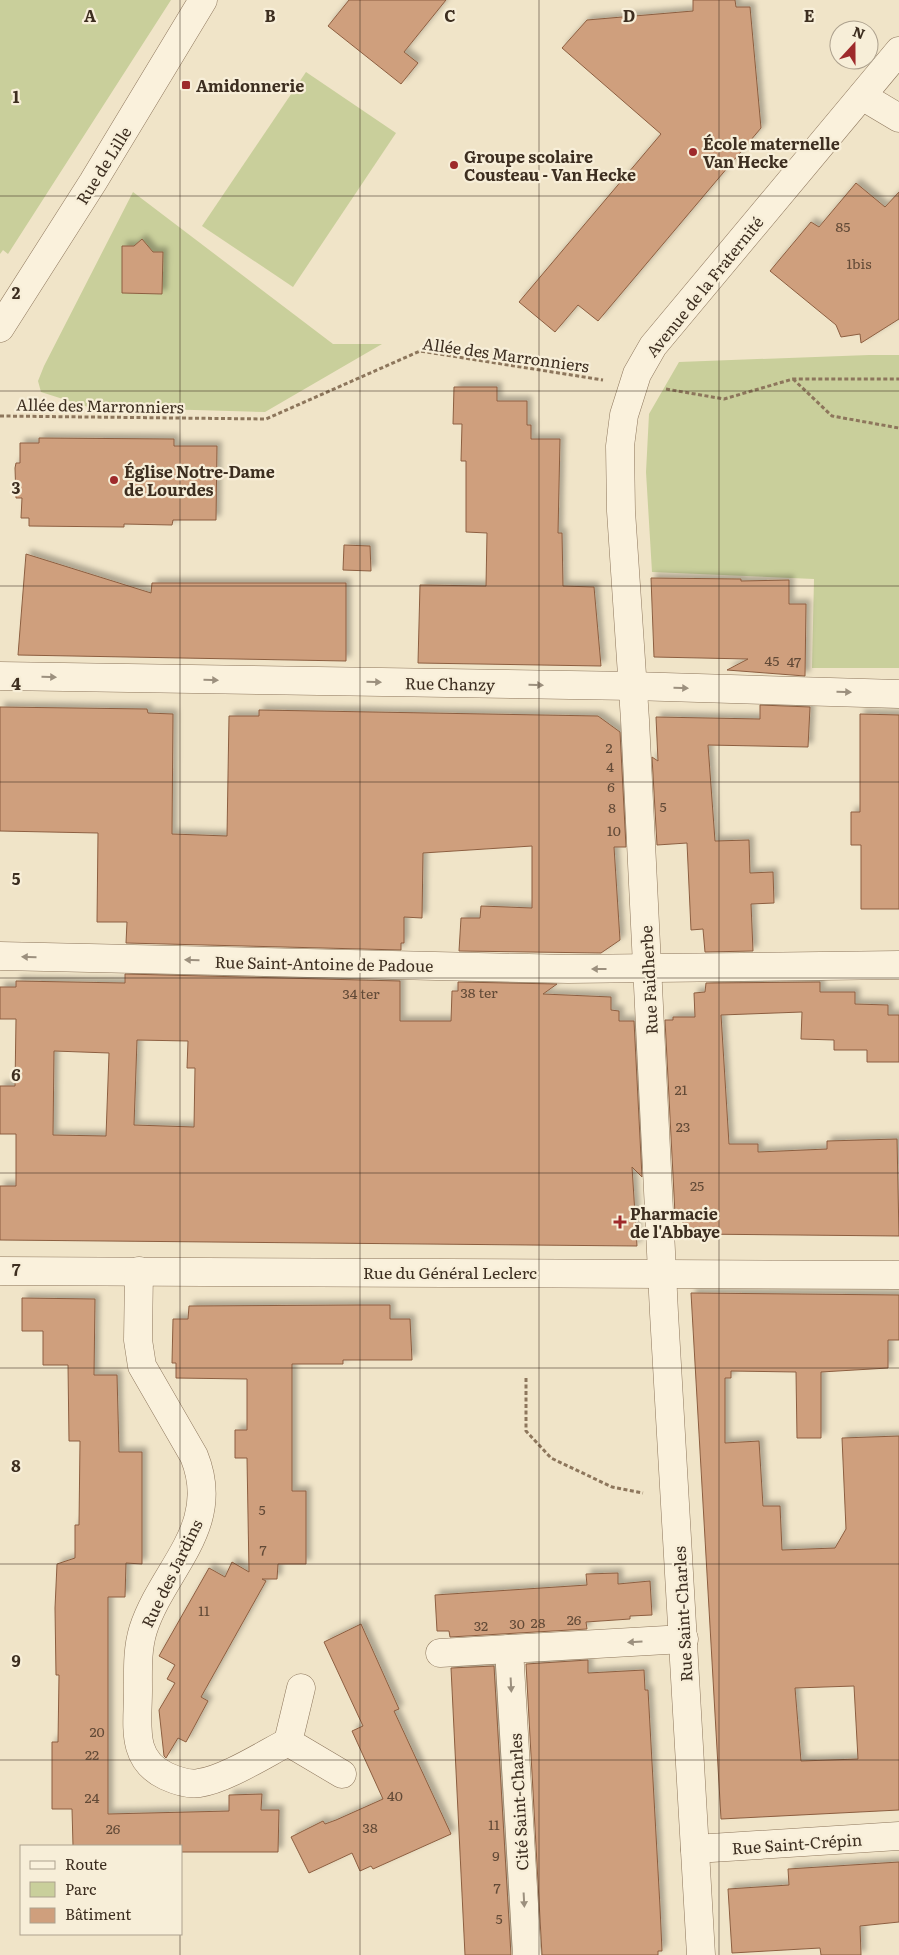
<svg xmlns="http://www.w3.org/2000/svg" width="899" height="1955" font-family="Literata,serif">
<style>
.green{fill:#c9cf9b}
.building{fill:#cf9f7d;stroke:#8d5f41;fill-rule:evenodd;filter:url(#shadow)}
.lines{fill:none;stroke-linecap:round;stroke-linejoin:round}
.minor-casing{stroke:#8d765c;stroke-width:29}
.path{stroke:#8d765c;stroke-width:3;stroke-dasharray:4 2.5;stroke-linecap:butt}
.minor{stroke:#faf1dc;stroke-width:28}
.oneway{fill:#9c907e}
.grid{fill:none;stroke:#3d2e20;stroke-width:1;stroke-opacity:0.55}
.poi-dot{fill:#9e2a2b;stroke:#f7eed8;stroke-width:2}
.labels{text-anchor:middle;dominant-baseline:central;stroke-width:4.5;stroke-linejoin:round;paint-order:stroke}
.number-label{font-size:14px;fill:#624a37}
.poi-label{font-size:16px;font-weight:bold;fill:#3d2e20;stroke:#f7eed8;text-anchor:start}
.street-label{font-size:16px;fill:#3d2e20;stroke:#f7eed8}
.grid-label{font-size:16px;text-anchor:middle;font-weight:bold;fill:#3d2e20;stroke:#f7eed8;stroke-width:4.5;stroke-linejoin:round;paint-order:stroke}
</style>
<defs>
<filter id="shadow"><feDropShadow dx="4.5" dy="-4.5" stdDeviation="2.5" flood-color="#0004"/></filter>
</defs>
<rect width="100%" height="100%" fill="#f0e4c8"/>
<g class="green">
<polygon points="0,0 171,0 8,254 3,250 0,254"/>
<polygon points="306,72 396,133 293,287 202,226"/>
<polygon points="133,192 333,344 382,344 265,412 88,407 41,392 38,381 44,366"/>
<polygon points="869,355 899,355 899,668 812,668 814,579 652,572 646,472 649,414 679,362"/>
</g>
<g class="building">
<polygon points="349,0 446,0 404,52 418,63 401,84 328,26"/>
<polygon points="693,0 735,0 736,7 750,7 761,128 598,321 578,305 555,332 519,302 661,134 562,48 587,20 693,11"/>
<polygon points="856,183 885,207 899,192 899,319 861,343 860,334 841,337 836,325 770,271 811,222 819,227"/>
<polygon points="142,239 153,252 163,252 162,294 122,293 122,246 134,246"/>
<polygon points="454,387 497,387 497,401 527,401 527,425 531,425 531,439 560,439 558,533 562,533 563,586 594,587 601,666 418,663 420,585 486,586 487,533 466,532 466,461 461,461 462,424 453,424"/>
<polygon points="39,438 174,439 174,446 217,446 216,520 173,520 172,525 124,524 124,527 29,526 29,518 21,518 22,498 16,498 15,468 16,463 20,463 20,443 39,443"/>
<polygon points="344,545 370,546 371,571 343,570"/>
<polygon points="26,554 151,593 152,583 346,583 346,661 18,655"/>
<polygon points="651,578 741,579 741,581 789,580 789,604 806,604 805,676 727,670 748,659 654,657"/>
<polygon points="760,705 810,707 808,747 708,745 715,841 749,840 750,873 773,872 774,903 751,904 753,951 705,952 703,929 691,930 687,843 657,845 652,757 658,761 656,717 760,719"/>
<polygon points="0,707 147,709 148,713 173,714 172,834 227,836 229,716 259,716 259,710 598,716 620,732 626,847 614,847 620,940 601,953 459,951 461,918 480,918 481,906 532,908 532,846 423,853 422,918 404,917 404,943 401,943 401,950 126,943 127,922 97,922 98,833 0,831"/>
<polygon points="860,714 899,715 899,909 861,909 861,845 851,845 851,812 860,812"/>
<path d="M125,974L400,981V1021H451L452,991H458V982L557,984L543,994L611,997V1010L619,1011V1021H634L642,1177L632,1167L637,1246L0,1240V1186H16V1134H0V1086H15L16,1019H0V987H16V981L125,983ZM137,1040L188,1041L187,1068H195L194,1127L134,1125ZM54,1051L109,1053L106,1136L53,1135Z"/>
<polygon points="820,982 820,992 855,992 855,1004 888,1005 888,1015 899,1015 899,1062 867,1062 867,1050 834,1050 834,1040 801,1039 802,1012 721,1015 729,1144 758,1144 758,1152 827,1149 827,1141 897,1139 899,1236 694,1234 675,1214 665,1020 673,1020 673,1017 695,1017 694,993 705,992 706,983"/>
<path d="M691,1293L899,1295V1340H888V1368L821,1372V1438H797L796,1372L731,1371V1378H725V1443L759,1441L763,1506H780L782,1550L835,1548L846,1529L842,1438L899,1436V1810L721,1819ZM854,1686L858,1759L801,1761L795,1688Z"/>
<polygon points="22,1298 95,1299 94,1375 117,1375 119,1452 142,1452 142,1564 126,1563 125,1597 108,1597 108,1814 229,1811 229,1795 262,1794 261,1810 279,1810 278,1852 181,1852 181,1846 73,1846 72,1809 52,1809 52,1742 58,1742 59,1675 56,1675 55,1608 57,1564 75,1558 75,1525 79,1525 80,1441 69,1441 68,1365 43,1365 43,1331 22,1331"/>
<polygon points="358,1305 390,1305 390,1319 410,1319 412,1360 343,1360 343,1364 292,1364 292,1491 306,1491 306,1564 278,1564 277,1579 262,1579 266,1581 201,1697 208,1701 186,1742 178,1738 166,1758 164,1756 159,1710 175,1683 167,1679 175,1665 159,1656 209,1568 225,1577 232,1562 249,1572 247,1458 235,1458 235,1430 247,1430 247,1379 176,1378 176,1363 172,1363 173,1319 188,1319 189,1306"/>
<polygon points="618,1573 618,1584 650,1581 652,1615 630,1616 630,1619 586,1622 587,1629 450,1637 449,1631 437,1631 435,1595 587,1585 586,1574"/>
<polygon points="361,1624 399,1709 394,1711 451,1834 373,1869 371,1866 360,1871 352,1853 309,1873 291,1837 323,1821 325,1824 336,1820 383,1799 352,1731 363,1726 324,1642"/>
<polygon points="588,1660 588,1673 644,1670 645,1690 648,1690 660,1907 662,1951 658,1951 658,1955 542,1955 526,1664"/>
<polygon points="494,1666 511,1955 465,1955 451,1668"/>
<polygon points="899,1862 899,1922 860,1926 861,1955 821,1955 820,1948 732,1953 728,1889 789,1885 788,1869"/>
</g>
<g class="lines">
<defs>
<g id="minor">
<polyline points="862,96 899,118"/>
<polyline points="0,328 93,182 203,0"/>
<polyline points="0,676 632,686 899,694"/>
<polyline points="0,956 568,969 899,965"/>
<polyline points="0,1271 899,1275"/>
<path d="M139,1271L138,1340L142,1366L194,1456C223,1527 163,1568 143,1630C137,1650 138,1670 138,1690C138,1725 130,1759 166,1776C177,1781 188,1785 199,1783C224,1780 265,1754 288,1742"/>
<polyline points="440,1653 509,1649"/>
<polyline points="288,1742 342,1774"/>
<polyline points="288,1742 301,1688"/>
<polyline points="695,1849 899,1836"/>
<polyline points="527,1955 509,1649 684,1639"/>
<polyline points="701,1955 664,1313 635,720 621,511 620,446 624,415 637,374 653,346 899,51"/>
</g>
</defs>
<use href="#minor" class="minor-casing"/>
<g class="path">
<polyline points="793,379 832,416 899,428"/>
<polyline points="666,389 724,399 793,379 899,379"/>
<polyline points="0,416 266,419 420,351 603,380"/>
<polyline points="526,1378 526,1431 551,1458 612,1487 643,1493"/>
</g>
<use href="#minor" class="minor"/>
</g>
<defs><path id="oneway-solid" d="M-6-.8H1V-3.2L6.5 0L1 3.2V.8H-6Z" transform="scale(1.25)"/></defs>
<g class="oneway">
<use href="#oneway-solid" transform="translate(49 677) rotate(1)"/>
<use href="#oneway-solid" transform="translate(211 680) rotate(1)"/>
<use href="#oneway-solid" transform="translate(374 682) rotate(1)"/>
<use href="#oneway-solid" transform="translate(536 685) rotate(1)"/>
<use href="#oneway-solid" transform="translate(681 688) rotate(2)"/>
<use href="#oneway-solid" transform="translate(844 692) rotate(2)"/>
<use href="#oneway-solid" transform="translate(29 957) rotate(-179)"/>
<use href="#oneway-solid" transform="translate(192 960) rotate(-179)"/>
<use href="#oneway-solid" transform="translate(599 969) rotate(180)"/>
<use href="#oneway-solid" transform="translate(635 1642) rotate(177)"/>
<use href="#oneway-solid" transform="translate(511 1685) rotate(87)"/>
<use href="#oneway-solid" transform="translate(524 1900) rotate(87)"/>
</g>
<path class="grid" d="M180,0V1846M360,0V1955M539,0V1955M719,0V1955M0,196H899M0,391H899M0,586H899M0,782H899M0,978H899M0,1173H899M0,1368H899M0,1564H899M0,1760H899M180,1934V1955"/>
<g class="poi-dot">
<rect x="181" y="80" width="10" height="10" rx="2.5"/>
<circle cx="693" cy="152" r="5"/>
<circle cx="454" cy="165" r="5"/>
<circle cx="114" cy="480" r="5"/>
<path d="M617.5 1214.5h5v5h5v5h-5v5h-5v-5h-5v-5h5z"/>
</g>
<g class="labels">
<g class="number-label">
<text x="843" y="226">85</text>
<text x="859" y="263">1bis</text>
<text x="772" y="660">45</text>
<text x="794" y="661">47</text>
<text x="609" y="747">2</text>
<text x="610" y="766">4</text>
<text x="611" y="786">6</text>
<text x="663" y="806">5</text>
<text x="612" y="807">8</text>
<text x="614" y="830">10</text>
<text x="479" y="992">38 ter</text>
<text x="361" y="993">34 ter</text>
<text x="681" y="1089">21</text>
<text x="683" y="1126">23</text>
<text x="697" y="1185">25</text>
<text x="262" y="1509">5</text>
<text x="263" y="1549">7</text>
<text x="204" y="1610">11</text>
<text x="574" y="1619">26</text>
<text x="538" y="1622">28</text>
<text x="517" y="1623">30</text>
<text x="481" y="1625">32</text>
<text x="97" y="1731">20</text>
<text x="92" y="1754">22</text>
<text x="395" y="1795">40</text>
<text x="92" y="1797">24</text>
<text x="494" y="1824">11</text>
<text x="370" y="1827">38</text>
<text x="113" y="1828">26</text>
<text x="496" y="1855">9</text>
<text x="497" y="1887">7</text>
<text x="499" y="1918">5</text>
</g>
<g class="poi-label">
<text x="196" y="85">Amidonnerie</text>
<text x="703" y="143">École maternelle<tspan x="703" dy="18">Van Hecke</tspan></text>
<text x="464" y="156">Groupe scolaire<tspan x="464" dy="18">Cousteau - Van Hecke</tspan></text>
<text x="124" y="471">Église Notre-Dame<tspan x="124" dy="18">de Lourdes</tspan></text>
<text x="630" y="1213">Pharmacie<tspan x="630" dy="18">de l'Abbaye</tspan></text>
</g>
<g class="street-label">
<text transform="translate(103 165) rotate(-58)">Rue de Lille</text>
<text transform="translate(704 286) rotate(-51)">Avenue de la Fraternité</text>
<text transform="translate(506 354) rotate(8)">Allée des Marronniers</text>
<text transform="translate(100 405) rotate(1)">Allée des Marronniers</text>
<text transform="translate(450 683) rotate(1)">Rue Chanzy</text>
<text transform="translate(324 963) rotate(1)">Rue Saint-Antoine de Padoue</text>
<text transform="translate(648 980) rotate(-93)">Rue Faidherbe</text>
<text x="450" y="1272">Rue du Général Leclerc</text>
<text transform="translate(171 1573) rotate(-64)">Rue des Jardins</text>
<text transform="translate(682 1614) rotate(-93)">Rue Saint-Charles</text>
<text transform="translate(518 1802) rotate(-93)">Cité Saint-Charles</text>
<text transform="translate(797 1843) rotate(-4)">Rue Saint-Crépin</text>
</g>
</g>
<g class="grid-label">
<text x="90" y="22">A</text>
<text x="270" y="22">B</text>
<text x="450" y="22">C</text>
<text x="629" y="22">D</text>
<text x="809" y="22">E</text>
<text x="16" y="103">1</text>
<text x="16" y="299">2</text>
<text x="16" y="494">3</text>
<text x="16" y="690">4</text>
<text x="16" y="885">5</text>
<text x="16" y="1081">6</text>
<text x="16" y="1276">7</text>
<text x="16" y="1472">8</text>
<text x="16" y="1667">9</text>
</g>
<rect x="20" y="1845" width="162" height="90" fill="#f7eed8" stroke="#ada18e"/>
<rect x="30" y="1861" width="25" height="8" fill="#faf1dc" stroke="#ada18e"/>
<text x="65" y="1870" font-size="15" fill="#3d2e20">Route</text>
<rect x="30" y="1882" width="25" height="15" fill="#c9cf9b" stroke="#ada18e"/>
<text x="65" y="1895" font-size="15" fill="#3d2e20">Parc</text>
<rect x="30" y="1908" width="25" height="15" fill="#cf9f7d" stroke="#ada18e"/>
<text x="65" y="1920" font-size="15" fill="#3d2e20">Bâtiment</text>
<g transform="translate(854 45) rotate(21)"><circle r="24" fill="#f7eed8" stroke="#ada18e"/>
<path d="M0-4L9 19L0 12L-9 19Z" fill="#9e2a2b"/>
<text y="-8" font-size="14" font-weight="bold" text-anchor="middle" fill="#3d2e20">N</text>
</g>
</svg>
